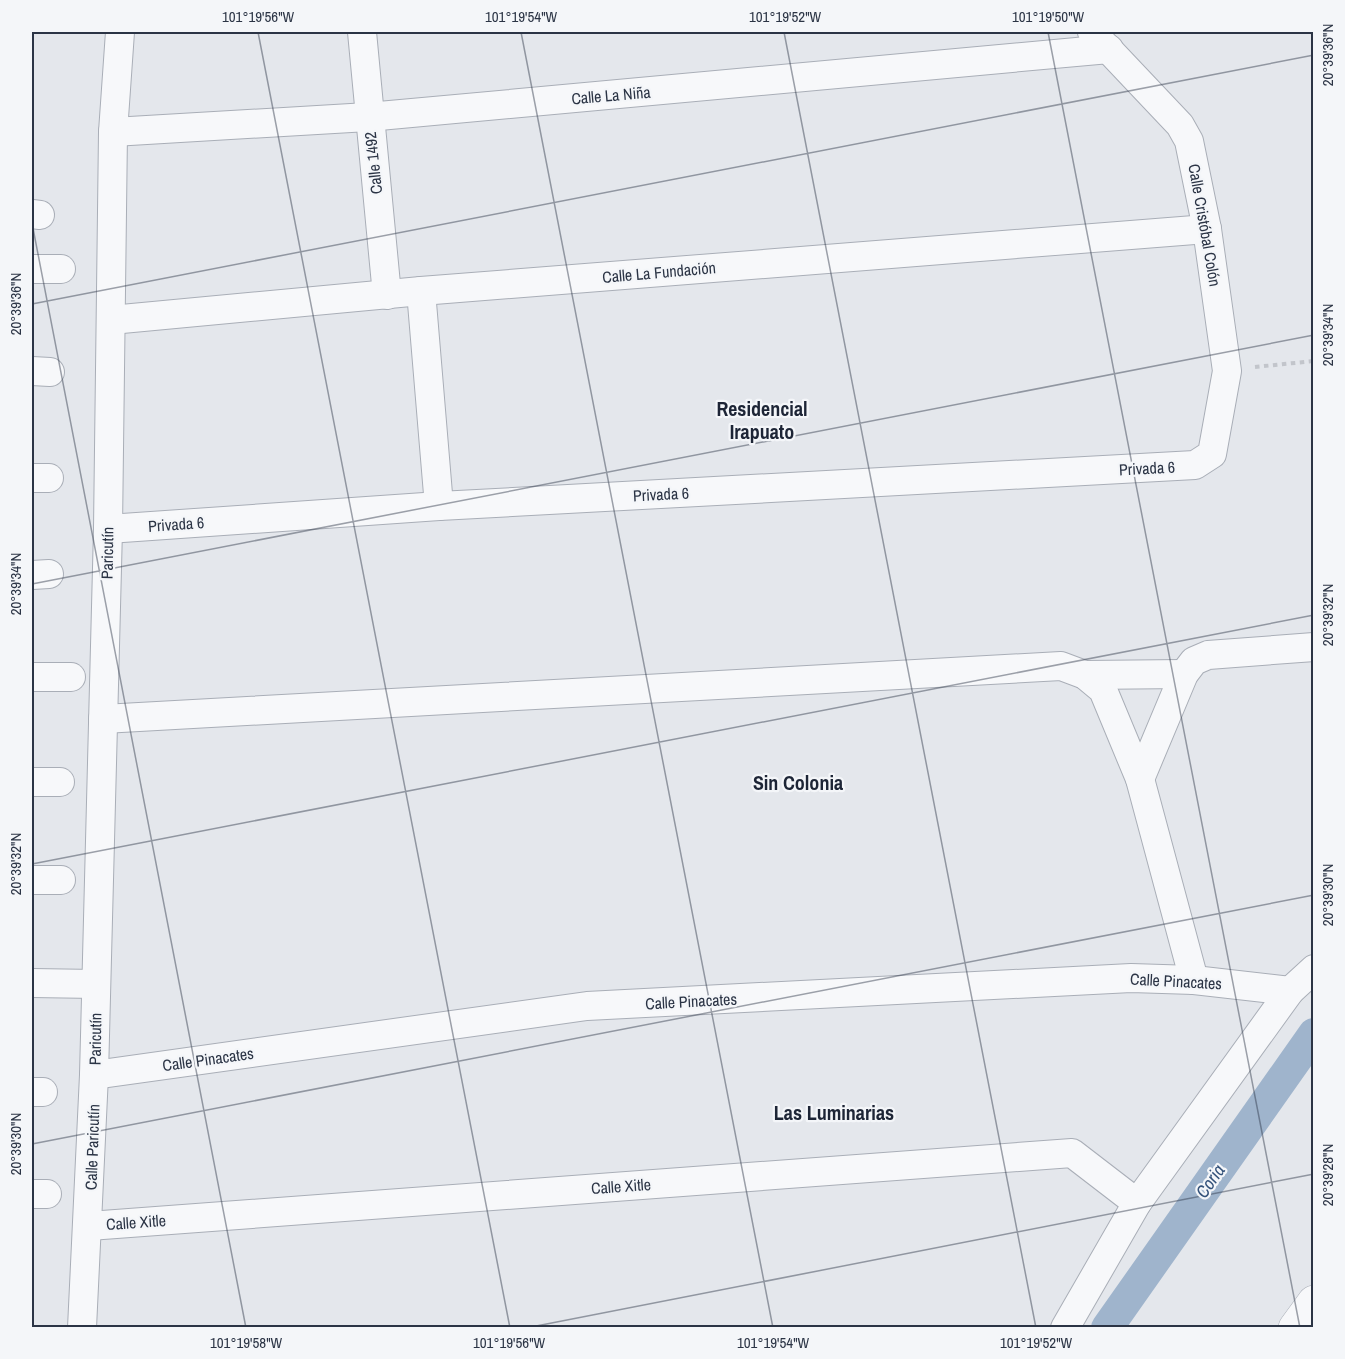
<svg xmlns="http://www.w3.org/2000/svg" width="1345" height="1359" font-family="'Archivo Narrow',sans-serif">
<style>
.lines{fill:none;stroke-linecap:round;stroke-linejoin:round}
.canal{stroke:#9fb4cc;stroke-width:32}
.minor-casing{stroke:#a9aeb7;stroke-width:30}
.tertiary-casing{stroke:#a9aeb7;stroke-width:34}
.path{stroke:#c2c5cb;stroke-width:4;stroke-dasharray:4.5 4.5;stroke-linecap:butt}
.minor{stroke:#f7f8fa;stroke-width:28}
.tertiary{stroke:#f7f8fa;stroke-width:33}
.ticks{fill:none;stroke:#2b3445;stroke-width:1.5;stroke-opacity:0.45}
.labels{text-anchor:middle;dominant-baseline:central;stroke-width:4.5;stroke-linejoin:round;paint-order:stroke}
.street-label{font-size:16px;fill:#2b3445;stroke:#f4f6f9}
.water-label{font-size:18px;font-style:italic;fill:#34527a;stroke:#f4f6f9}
.quarter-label{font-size:20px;font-weight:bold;fill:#1d2536;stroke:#f4f6f9}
.neatline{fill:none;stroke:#2b3445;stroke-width:2}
.ticks-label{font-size:15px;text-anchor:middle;fill:#2b3445}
</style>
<rect width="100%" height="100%" fill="#e4e7ec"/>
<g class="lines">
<polyline class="canal" points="1107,1328 1314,1034"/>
<defs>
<g id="minor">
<polyline points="362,32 387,295"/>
<polyline points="113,132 368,117 1109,49"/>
<polyline points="32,214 40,215"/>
<polyline points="32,269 61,269"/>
<polyline points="421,291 439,506"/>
<polyline points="111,320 421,291 1207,229"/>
<polyline points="32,371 50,372"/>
<polyline points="32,478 49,478"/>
<polyline points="108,529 439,506 1195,465 1212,454 1227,371 1207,229 1189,141 1180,125 1092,32"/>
<polyline points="32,575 49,574"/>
<polyline points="1085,675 1184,674"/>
<polyline points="32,677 71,677"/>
<polyline points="103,719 1061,666 1085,675 1103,690 1140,779 1194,980"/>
<polyline points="1140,779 1184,674 1194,661 1208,655 1314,647"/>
<polyline points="32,782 60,782"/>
<polyline points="32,880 61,880"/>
<polyline points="32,983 96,984"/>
<polyline points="94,1075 587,1006 1131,978 1194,980 1290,991"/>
<polyline points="32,1092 43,1092"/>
<polyline points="32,1194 47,1194"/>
<polyline points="89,1226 1072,1153 1137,1203"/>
<polyline points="82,1328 94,1075 108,529 113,132 120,32"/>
<polyline points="1065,1328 1137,1203 1290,991 1314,969"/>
</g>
<polyline id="tertiary" points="1295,1328 1314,1302"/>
</defs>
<use href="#minor" class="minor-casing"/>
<use href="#tertiary" class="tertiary-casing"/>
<polyline class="path" points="1255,367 1314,361"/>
<use href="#minor" class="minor"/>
<use href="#tertiary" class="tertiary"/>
</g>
<path class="ticks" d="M258,32L510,1328M521,32L773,1328M784,32L1036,1328M1048,32L1300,1328M1311,32L1314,43M32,223L246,1328M32,304L1314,55M32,584L1314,335M32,864L1314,615M32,1144L1314,895M526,1328L1314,1174"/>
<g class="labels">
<g class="street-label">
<text transform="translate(611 95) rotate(-5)">Calle La Niña</text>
<text transform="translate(373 163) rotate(-96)">Calle 1492</text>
<text transform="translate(1205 225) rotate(80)">Calle Cristóbal Colón</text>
<text transform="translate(659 272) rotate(-5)">Calle La Fundación</text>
<text transform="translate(1147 468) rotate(-3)">Privada 6</text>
<text transform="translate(661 494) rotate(-3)">Privada 6</text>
<text transform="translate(176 524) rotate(-4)">Privada 6</text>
<text transform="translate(107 553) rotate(-89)">Paricutín</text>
<text transform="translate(1176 981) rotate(3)">Calle Pinacates</text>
<text transform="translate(691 1001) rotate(-3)">Calle Pinacates</text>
<text transform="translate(95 1039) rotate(-89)">Paricutín</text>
<text transform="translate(208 1059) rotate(-8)">Calle Pinacates</text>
<text transform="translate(92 1147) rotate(-88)">Calle Paricutín</text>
<text transform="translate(621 1186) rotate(-4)">Calle Xitle</text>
<text transform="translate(136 1222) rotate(-4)">Calle Xitle</text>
</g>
<g class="water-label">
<text transform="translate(1210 1181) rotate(-55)">Coria</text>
</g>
<g class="quarter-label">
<text x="762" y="408">Residencial<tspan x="762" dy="23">Irapuato</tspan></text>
<text x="798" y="782">Sin Colonia</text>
<text x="834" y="1112">Las Luminarias</text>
</g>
</g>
<rect width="1345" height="1359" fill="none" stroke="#f4f6f9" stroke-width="66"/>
<rect x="33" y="33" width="1279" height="1293" class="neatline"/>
<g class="ticks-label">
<text x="258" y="22">101°19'56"W</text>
<text x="521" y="22">101°19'54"W</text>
<text x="785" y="22">101°19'52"W</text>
<text x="1048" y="22">101°19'50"W</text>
<text transform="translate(1328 55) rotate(-90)" y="5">20°39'36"N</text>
<text transform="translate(16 304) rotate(-90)" y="5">20°39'36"N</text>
<text transform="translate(1328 335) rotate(-90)" y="5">20°39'34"N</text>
<text transform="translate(16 584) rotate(-90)" y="5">20°39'34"N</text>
<text transform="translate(1328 615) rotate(-90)" y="5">20°39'32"N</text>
<text transform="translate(16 864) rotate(-90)" y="5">20°39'32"N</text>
<text transform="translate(1328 895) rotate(-90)" y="5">20°39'30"N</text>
<text transform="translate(16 1144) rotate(-90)" y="5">20°39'30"N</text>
<text transform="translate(1328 1175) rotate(-90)" y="5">20°39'28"N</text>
<text x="246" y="1348">101°19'58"W</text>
<text x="509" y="1348">101°19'56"W</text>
<text x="773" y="1348">101°19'54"W</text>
<text x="1036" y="1348">101°19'52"W</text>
</g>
</svg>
